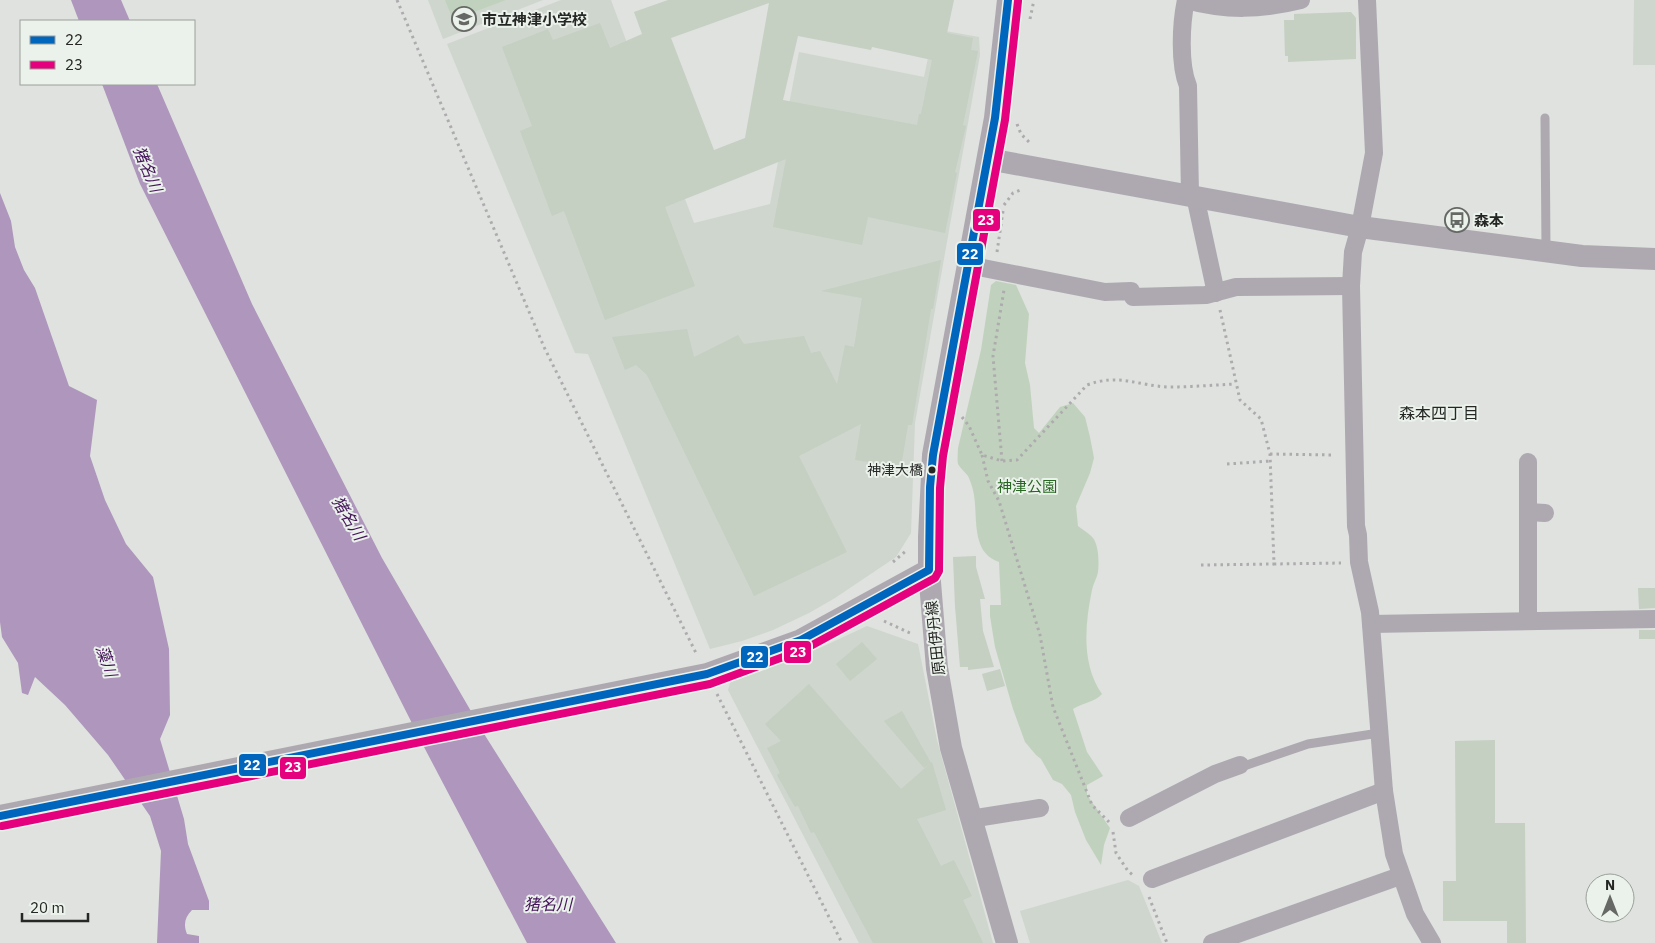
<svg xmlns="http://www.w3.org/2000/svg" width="1655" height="943" font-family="'IBM Plex Sans','Noto Sans JP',sans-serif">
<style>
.built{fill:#cfd6ce}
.green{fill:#c0d2bd}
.water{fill:#ae96bc}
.building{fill:#c5cfc2;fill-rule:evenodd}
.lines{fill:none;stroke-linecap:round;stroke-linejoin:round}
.path{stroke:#adabae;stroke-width:3;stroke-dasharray:2.5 4;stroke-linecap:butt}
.service{stroke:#aea9b1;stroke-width:9}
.minor{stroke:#aea9b1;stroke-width:18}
.tertiary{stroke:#aea9b1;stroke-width:22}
.bus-1-casing{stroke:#ebf1eb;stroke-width:11}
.bus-2-casing{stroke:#ebf1eb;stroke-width:11}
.bus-1{stroke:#0065bd;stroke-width:8}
.bus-2{stroke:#e5007d;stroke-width:8}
.bus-dot{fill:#252724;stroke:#ebf1eb;stroke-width:2}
.labels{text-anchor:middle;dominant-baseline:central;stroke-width:4;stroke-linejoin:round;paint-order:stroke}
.bus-label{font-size:14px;fill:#252724;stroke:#ebf1eb;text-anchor:end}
.poi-label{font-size:15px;font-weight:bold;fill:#252724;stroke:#ebf1eb;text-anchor:start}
.park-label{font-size:15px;fill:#286721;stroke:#ebf1eb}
.street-label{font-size:15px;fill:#252724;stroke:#ebf1eb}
.water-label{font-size:16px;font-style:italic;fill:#431359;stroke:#ebf1eb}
.neighbourhood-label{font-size:16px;fill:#252724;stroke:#ebf1eb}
.line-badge{stroke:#ebf1eb;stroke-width:2}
.badge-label{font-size:14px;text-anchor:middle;font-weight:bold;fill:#fff}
</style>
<rect width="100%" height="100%" fill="#dfe2de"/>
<g class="built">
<polygon points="428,0 543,0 443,39"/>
<polygon points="561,0 611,0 694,223 770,204 799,52 924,77 934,29 979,37 980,55 915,423 911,533 896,557 835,598 809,613 773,630 742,641 710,649 588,354 575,353 447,44"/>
<polygon points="1634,0 1655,0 1655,65 1633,65"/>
<polygon points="867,626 918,644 937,740 993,943 859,943 728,690 731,680 747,676 822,647"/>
<polygon points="1128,880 1139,886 1162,943 1030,943 1020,911"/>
</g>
<g class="green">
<polygon points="445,0 506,0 453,20"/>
<path d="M996,281L1016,285L1029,314L1025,363L1030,385L1034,428L1039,433L1060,407L1073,403L1085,417L1090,437L1094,458L1090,473L1076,506L1078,526C1083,530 1090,534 1093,538C1099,546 1099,563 1098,572C1097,578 1093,584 1092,590C1085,624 1081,664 1102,694C1095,702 1082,703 1073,709L1087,752L1103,776L1087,785V795L1110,828L1104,845L1101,865L1086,840L1075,812L1071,795L1062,784L1053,780L1041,759L1036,755L1025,742L1013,709L995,647L990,616V605H1001L999,562C969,552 979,514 973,490C972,486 970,480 968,476C965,472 960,468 958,464C957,459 958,453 958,448L981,350L991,285Z"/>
</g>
<g class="water">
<polygon points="71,0 121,0 130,21 79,21"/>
<polygon points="102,84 157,84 252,304 382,558 486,737 616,943 527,943 424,747 140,184"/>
<path d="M0,193L11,221L15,247L24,270L35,288L69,386L97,400L90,456L105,500L126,544L153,577L169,649L170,715L160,739L184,819L188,844L209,901V910H192C185,917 183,924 187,934L199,936V943H157L161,851L150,816L108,755L65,705L35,677L28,695L22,693L18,663L2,637L0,622Z"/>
</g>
<g class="building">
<path d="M668,0H954L947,33L973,38L971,50L978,51L963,125L966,126L955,172L957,173L945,233L868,217L862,245L773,227L786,159L665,207L695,286L605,320L564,211L552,216L520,131L532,126L502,47L548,29L553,40L600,23L610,48L642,34L634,12ZM769,3L745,138L714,150L671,38ZM798,36L871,50L872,47L932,60L921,114H919L917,125L783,100Z"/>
<polygon points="1351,12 1356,18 1356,59 1288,62 1288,56 1285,56 1284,20 1294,20 1294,14"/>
<polygon points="941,260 933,309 931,309 912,425 908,425 901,467 855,460 861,424 799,456 847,552 754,596 647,375 636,365 625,370 612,337 687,329 694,357 738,335 744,344 804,336 811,353 820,351 837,384 845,345 854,347 862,298 821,291"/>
<polygon points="976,556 976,567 985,599 980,599 983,631 994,667 968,670 968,667 960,667 955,606 953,557"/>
<polygon points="1638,588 1655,588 1655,608 1639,609"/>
<rect x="1639" y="630" width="16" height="9"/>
<polygon points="862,642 877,659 850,681 836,664"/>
<polygon points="1000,669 1005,686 987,691 982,674"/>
<polygon points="809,684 901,789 932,762 946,810 917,819 941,866 954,860 972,896 963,900 983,943 873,943 814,832 811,833 798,806 795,807 777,775 780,773 767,748 781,741 765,724"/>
<polygon points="902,711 931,763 924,768 884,721"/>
<polygon points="1495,740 1495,823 1525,823 1526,943 1507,943 1507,921 1443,921 1443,881 1456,881 1455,741"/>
</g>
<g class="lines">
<g class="path">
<polyline points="397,0 544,347 697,655"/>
<polyline points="1030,19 1034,0"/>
<polyline points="1017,124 1021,134 1030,143"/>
<polyline points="1004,205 1013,193 1023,189"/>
<polyline points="997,252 1003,211"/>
<polyline points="1220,310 1240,400 1261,419 1270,454 1274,564 1341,563"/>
<path d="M962,417L969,426L982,455L1002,461L1017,460L1087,385C1119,373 1138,386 1169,387C1191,387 1213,385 1235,384"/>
<polyline points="1270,454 1335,455"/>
<polyline points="982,455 988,481 999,501 1040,635 1053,707 1092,805 1109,822"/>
<polyline points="1002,461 993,356 1004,290"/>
<polyline points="1227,464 1271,461"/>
<polyline points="893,562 907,550"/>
<polyline points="1201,565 1274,564"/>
<polyline points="884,621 912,634"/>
<polyline points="717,694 842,943"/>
<polyline points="1113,832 1116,853 1128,871 1134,876"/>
<polyline points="1149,897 1167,943"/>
</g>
<g class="service">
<polyline points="1545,118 1546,250"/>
<polyline points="1240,765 1244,766 1308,744 1379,733"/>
</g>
<g class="minor">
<path d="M1186,0C1181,23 1179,64 1188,86L1190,195"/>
<path d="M1186,0C1227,11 1260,10 1301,0"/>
<polyline points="1367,0 1374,153 1360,227 1353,252 1351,286 1356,526 1358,535 1359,562 1370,612 1384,791 1394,854 1415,914 1432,943"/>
<polyline points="1195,196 1216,293"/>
<polyline points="968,265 1105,292 1131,291 1133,297 1206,295 1236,287 1351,286"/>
<polyline points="1528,462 1528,621"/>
<polyline points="1528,512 1545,513"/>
<polyline points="1371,624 1655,619"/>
<polyline points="1129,818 1215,774 1240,765"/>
<polyline points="970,819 1040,808"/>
<polyline points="1152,879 1384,791"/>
<polyline points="1212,943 1400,876"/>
</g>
<g class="tertiary">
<polyline points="988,159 1360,227 1582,256 1655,259"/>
<polyline points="0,816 707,674 801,640 929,570"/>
<polyline points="1007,943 951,748 937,668 929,570 929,537 933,455 995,118 1008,0"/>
</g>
<defs>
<polyline id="bus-1" points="0,816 707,674 801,640 929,570 930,487 933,455 995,118 1008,0"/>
<polyline id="bus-2" points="2,826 710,684 805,649 935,578 939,571 940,488 943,456 1005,120 1018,1"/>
</defs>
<use href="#bus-1" class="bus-1-casing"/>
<use href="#bus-2" class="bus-2-casing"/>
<use href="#bus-1" class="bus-1"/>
<use href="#bus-2" class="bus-2"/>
</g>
<defs>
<symbol id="school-ring" viewBox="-11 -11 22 22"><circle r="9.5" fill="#ebf1eb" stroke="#666865" stroke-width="1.5"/><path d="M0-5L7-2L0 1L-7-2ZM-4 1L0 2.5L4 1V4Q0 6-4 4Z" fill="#666865"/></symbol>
<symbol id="bus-ring" viewBox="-11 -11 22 22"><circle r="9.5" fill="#ebf1eb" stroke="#666865" stroke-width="1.5"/><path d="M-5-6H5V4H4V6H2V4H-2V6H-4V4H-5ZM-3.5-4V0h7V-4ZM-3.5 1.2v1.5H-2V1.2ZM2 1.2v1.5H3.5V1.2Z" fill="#666865"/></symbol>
</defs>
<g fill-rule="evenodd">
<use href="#school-ring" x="450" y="5" width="28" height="28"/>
<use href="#bus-ring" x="1443" y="206" width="28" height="28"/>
</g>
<circle class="bus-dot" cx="932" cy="470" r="4.5"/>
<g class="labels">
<g class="bus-label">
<text x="923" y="470">神津大橋</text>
</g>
<g class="poi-label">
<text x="482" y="19">市立神津小学校</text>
<text x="1474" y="220">森本</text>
</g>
<g class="park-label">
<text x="1027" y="486">神津公園</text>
</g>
<g class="street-label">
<text transform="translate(935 638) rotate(-96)">原田伊丹線</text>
</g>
<g class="water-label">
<text transform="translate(148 169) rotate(67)">猪名川</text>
<text transform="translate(349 518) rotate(59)">猪名川</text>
<text transform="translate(107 661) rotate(71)">藻川</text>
<text x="548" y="904">猪名川</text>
</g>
<g class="neighbourhood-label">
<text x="1439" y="413">森本四丁目</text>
</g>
</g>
<g class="line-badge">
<rect x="972" y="208" width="29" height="24" rx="5" fill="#e5007d"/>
<rect x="956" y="242" width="28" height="24" rx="5" fill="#0065bd"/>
<rect x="783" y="640" width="29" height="24" rx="5" fill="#e5007d"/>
<rect x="740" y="645" width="29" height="24" rx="5" fill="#0065bd"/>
<rect x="238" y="753" width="29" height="24" rx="5" fill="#0065bd"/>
<rect x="279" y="756" width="28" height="24" rx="5" fill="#e5007d"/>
</g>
<g class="badge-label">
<text x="986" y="225">23</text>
<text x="970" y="259">22</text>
<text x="798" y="657">23</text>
<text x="755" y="662">22</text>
<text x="252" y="770">22</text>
<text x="293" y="772">23</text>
</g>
<rect x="20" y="20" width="175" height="65" fill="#ebf1eb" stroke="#9ca09b"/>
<rect x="30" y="36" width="25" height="8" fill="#0065bd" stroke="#9ca09b"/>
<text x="65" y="45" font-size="15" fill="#252724">22</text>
<rect x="30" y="61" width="25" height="8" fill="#e5007d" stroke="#9ca09b"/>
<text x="65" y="70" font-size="15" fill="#252724">23</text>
<g transform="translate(1610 898)"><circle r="24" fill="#ebf1eb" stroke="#9ca09b"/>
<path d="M0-4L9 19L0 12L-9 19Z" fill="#666865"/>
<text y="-8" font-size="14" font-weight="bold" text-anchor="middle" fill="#252724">N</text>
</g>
<path d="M22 913v8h66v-8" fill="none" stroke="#252724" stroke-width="2.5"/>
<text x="30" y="913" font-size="15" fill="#252724" stroke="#ebf1eb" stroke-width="4" paint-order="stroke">20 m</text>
</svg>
